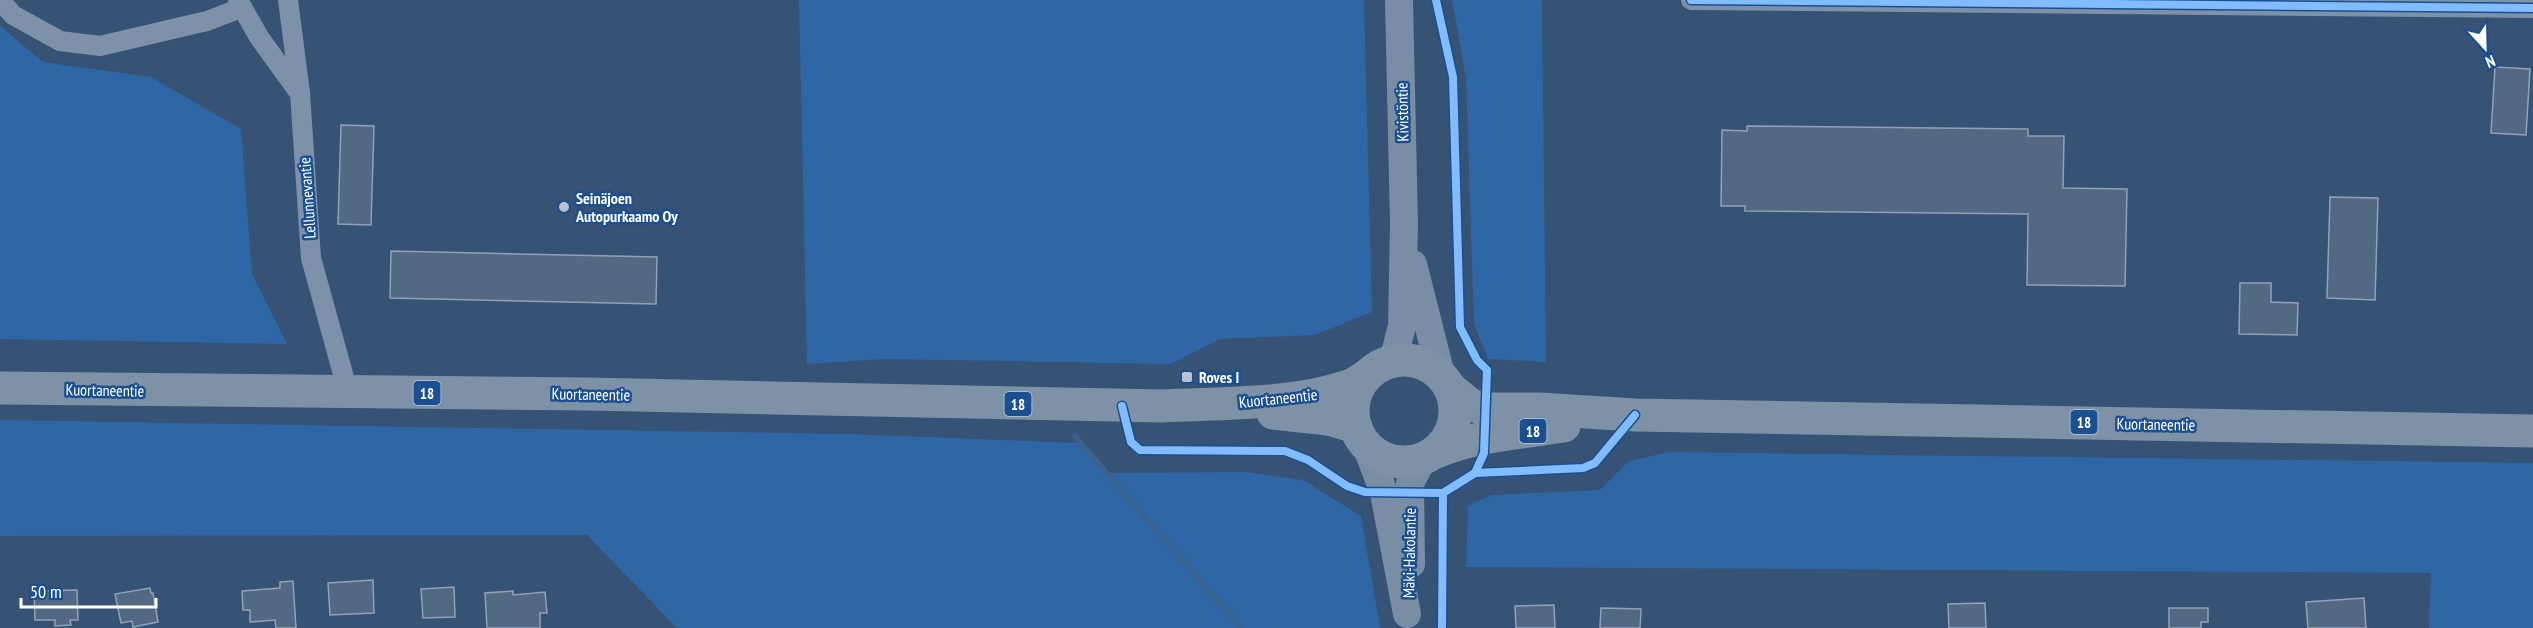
<svg xmlns="http://www.w3.org/2000/svg" width="2533" height="628" font-family="'PT Sans Narrow',sans-serif">
<style>
.green{fill:#2f66a5}
.lines{fill:none;stroke-linecap:round;stroke-linejoin:round}
.stream{stroke:#3b618d;stroke-width:5}
.building{fill:#526984;stroke:#92a2b6;stroke-width:1.5}
.street{stroke:#7d92a8;stroke-width:20}
.secondary{stroke:#798da4;stroke-width:28}
.highway{stroke:#7e92a7;stroke-width:33}
.cycleway-casing{stroke:#1b4f8f;stroke-width:11}
.cycleway{stroke:#80bcff;stroke-width:8}
.poi-dot{fill:#b9c2ce;stroke:#1b4f8f;stroke-width:2}
.labels{text-anchor:middle;dominant-baseline:central;stroke-width:5;stroke-linejoin:round;paint-order:stroke}
.shield{fill:#1b4f8f;stroke:#bbcadd;stroke-width:1.5}
.shield-label{font-size:15px;font-weight:bold;fill:#fff}
.street-label{font-size:16px;fill:#fff;stroke:#1b4f8f}
.poi-label{font-size:16px;font-weight:bold;fill:#fff;stroke:#1b4f8f;text-anchor:start}
</style>
<rect width="100%" height="100%" fill="#365274"/>
<g class="green">
<polygon points="799,0 1364,0 1372,312 1315,335 1220,339 1171,364 885,359 807,364"/>
<polygon points="1452,0 1542,0 1546,362 1488,359 1474,324 1466,79"/>
<polygon points="0,26 43,62 151,77 241,129 252,274 287,344 0,339"/>
<polygon points="0,420 848,434 1079,443 1107,473 1245,472 1303,480 1361,516 1380,628 677,628 587,535 0,536"/>
<polygon points="1669,452 2533,463 2533,628 2429,628 2431,573 1466,567 1468,506 1491,495 1600,490 1629,461"/>
</g>
<g class="lines">
<polyline class="stream" points="1075,436 1241,628"/>
</g>
<g class="building">
<polygon points="2495,67 2530,69 2526,135 2491,133"/>
<polygon points="341,125 374,126 371,225 338,224"/>
<polygon points="1747,126 2028,129 2028,136 2064,136 2063,188 2127,189 2125,286 2027,285 2028,214 1745,211 1745,206 1721,206 1722,130 1747,131"/>
<polygon points="2330,197 2378,198 2375,300 2327,298"/>
<polygon points="391,251 657,257 656,304 390,298"/>
<polygon points="2240,283 2271,283 2271,302 2298,303 2297,335 2239,334"/>
<polygon points="373,580 374,613 330,615 328,583"/>
<polygon points="293,581 296,628 276,628 275,620 250,622 250,610 243,610 242,591 280,588 280,582"/>
<polygon points="454,587 455,617 423,618 421,589"/>
<polygon points="150,588 151,593 153,593 158,622 133,627 132,621 121,623 115,594"/>
<polygon points="77,590 78,620 70,620 71,625 55,626 55,620 35,620 34,591"/>
<polygon points="513,591 513,595 545,592 547,613 540,613 540,628 487,628 485,593"/>
<polygon points="2364,598 2366,628 2308,628 2306,602"/>
<polygon points="1985,603 1986,628 1949,628 1948,604"/>
<polygon points="1554,605 1555,628 1516,628 1515,606"/>
<polygon points="1601,608 1641,609 1640,628 1600,628"/>
<polygon points="2169,608 2208,608 2208,622 2201,622 2201,628 2169,628"/>
</g>
<g class="lines">
<g class="street">
<polyline points="0,0 13,15 60,41 100,46 207,21 241,8"/>
<polyline points="238,0 259,37 298,91"/>
<polyline points="288,0 300,93 311,258 348,392"/>
<polyline points="1691,0 2533,8"/>
</g>
<g class="secondary">
<polyline points="1413,264 1441,375"/>
<polyline points="1393,361 1402,326 1404,224 1399,0"/>
<polyline points="1366,445 1384,493 1407,614"/>
<polyline points="1411,564 1410,483 1423,459"/>
</g>
<g class="highway">
<circle cx="1404" cy="411" r="51"/>
<path d="M0,388L587,394L1162,406C1220,403 1291,405 1345,387C1354,385 1362,379 1369,374"/>
<polyline points="1450,388 1471,405 1486,409 1539,409 1635,415 2533,431"/>
<polyline points="1273,413 1328,419 1356,427"/>
<path d="M1434,453C1477,435 1518,433 1564,426"/>
</g>
<defs>
<g id="cycleway">
<polyline points="1436,0 1453,77 1460,327 1477,360 1487,370 1484,453 1475,473 1443,493 1442,628"/>
<polyline points="1691,0 2533,8"/>
<polyline points="1122,406 1131,442 1140,450 1285,451 1308,460 1347,486 1365,492 1443,493"/>
<polyline points="1475,473 1583,468 1595,463 1635,415"/>
</g>
</defs>
<use href="#cycleway" class="cycleway-casing"/>
<use href="#cycleway" class="cycleway"/>
</g>
<g class="poi-dot">
<circle cx="564" cy="207" r="6"/>
<rect x="1181" y="371" width="12" height="12" rx="3"/>
</g>
<g class="labels">
<g class="shield">
<rect x="413.5" y="381" width="27" height="24" rx="4.5"/>
<rect x="1004.5" y="392" width="27" height="24" rx="4.5"/>
<rect x="2070.5" y="410" width="27" height="24" rx="4.5"/>
<rect x="1519.5" y="419" width="27" height="24" rx="4.5"/>
</g>
<g class="shield-label">
<text x="427" y="393">18</text>
<text x="1018" y="404">18</text>
<text x="2084" y="422">18</text>
<text x="1533" y="431">18</text>
</g>
<g class="street-label">
<text transform="translate(1402 112) rotate(-91)">Kivistöntie</text>
<text transform="translate(307 198) rotate(-94)">Lellunnevantie</text>
<text transform="translate(105 390) rotate(1)">Kuortaneentie</text>
<text transform="translate(591 394) rotate(1)">Kuortaneentie</text>
<text transform="translate(1278 398) rotate(-6)">Kuortaneentie</text>
<text transform="translate(2156 424) rotate(1)">Kuortaneentie</text>
<text transform="translate(1409 553) rotate(-89)">Mäki-Hakolantie</text>
</g>
<g class="poi-label">
<text x="576" y="198">Seinäjoen<tspan x="576" dy="18">Autopurkaamo Oy</tspan></text>
<text x="1199" y="377">Roves I</text>
</g>
</g>
<g transform="translate(2485 48) rotate(158)" stroke="#1b4f8f" stroke-width="4.5" paint-order="stroke">
<path d="M0-4.5L10 22L0 15L-10 22Z" fill="#ffffff"/>
<text y="-9" font-size="16" font-weight="bold" text-anchor="middle" fill="#ffffff">N</text>
</g>
<path d="M21 598v9h135v-9" fill="none" stroke="#ffffff" stroke-width="3"/>
<text x="30" y="598" font-size="18" fill="#ffffff" stroke="#1b4f8f" stroke-width="4.5" paint-order="stroke">50 m</text>
</svg>
